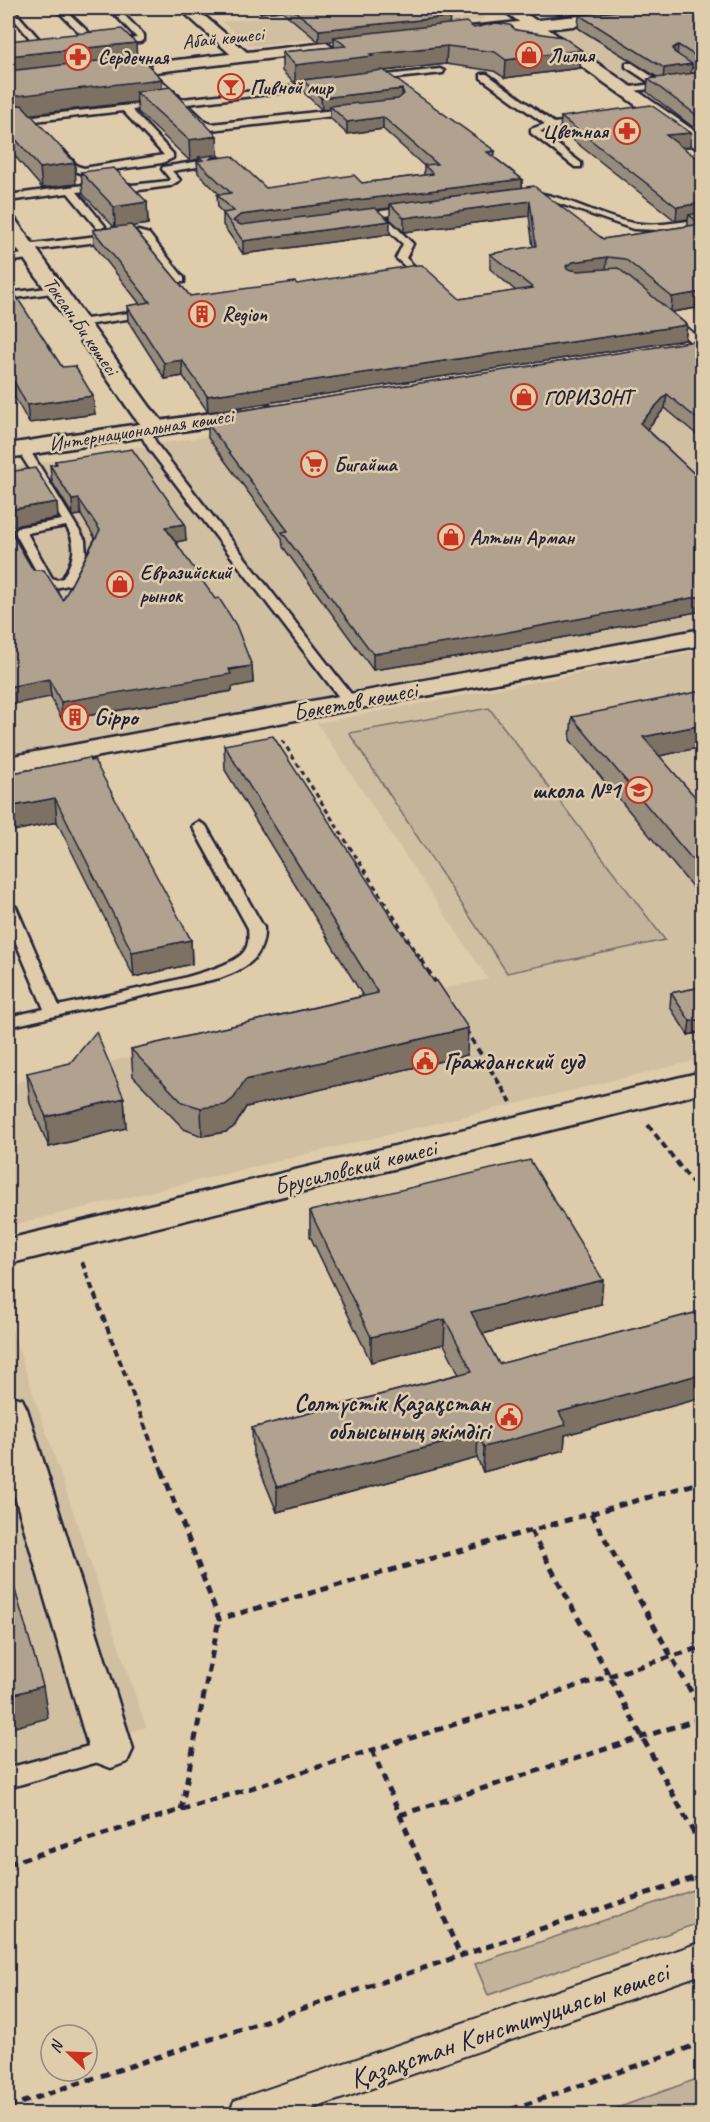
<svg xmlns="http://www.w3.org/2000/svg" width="710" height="2122" font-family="Caveat,sans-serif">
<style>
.built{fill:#d1bfa2}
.green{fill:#c3b39a;stroke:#726a6a;stroke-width:1.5}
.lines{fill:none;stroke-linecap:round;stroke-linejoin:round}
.service-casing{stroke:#22223b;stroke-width:5}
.pedestrian-casing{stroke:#22223b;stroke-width:4}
.minor-casing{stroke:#22223b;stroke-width:5}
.tertiary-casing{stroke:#22223b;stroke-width:5}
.secondary-casing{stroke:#22223b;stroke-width:5}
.path-far2{stroke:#22223b;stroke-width:3;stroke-dasharray:5 4;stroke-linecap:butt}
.path-far1{stroke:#22223b;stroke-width:4;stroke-dasharray:7 4.5;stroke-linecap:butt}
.path{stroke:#22223b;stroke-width:5;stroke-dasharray:8 6;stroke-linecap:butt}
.service{fill:#dfccaa;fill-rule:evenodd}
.pedestrian{fill:#dfccaa;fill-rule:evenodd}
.minor{fill:#dfccaa;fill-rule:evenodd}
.tertiary{fill:#dfccaa;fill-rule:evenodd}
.secondary{fill:#dfccaa;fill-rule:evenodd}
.wall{fill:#978b7b;stroke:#22223b;stroke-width:1.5;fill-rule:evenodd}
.shaded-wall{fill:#7b7164;stroke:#22223b;stroke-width:1.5}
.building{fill:#b0a28f;stroke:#22223b;stroke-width:1.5}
.labels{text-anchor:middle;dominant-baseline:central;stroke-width:5;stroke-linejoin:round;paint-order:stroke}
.far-street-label{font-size:20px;fill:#22223b;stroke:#dfccaa}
.far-poi-label{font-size:20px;font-weight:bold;fill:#22223b;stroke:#dfccaa;text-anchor:start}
.street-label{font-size:24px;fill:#22223b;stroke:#dfccaa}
.poi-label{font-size:24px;font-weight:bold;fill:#22223b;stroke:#dfccaa;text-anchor:start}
.near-street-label{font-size:28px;fill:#22223b;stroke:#dfccaa}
</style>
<rect width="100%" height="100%" fill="#dfccaa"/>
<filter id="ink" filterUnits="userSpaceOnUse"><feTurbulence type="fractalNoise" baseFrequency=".0167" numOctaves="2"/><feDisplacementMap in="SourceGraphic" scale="12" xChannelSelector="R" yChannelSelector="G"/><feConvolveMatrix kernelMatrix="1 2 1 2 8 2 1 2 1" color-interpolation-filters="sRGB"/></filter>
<g filter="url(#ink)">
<g class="built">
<polygon points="312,8 472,8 485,17 481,20 251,46 222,22 297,13"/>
<polygon points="702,10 702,135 552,28"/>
<polygon points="702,357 702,627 8,756 8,468"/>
<polygon points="702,650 702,1059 8,1226 8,1084 488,979 317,723"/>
<polygon points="8,1319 146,1727 8,1768"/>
</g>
<g class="green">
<polygon points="489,708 665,940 507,973 349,733"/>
<polygon points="702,1887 702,1922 488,1995 475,1964"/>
<polygon points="702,2077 702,2114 601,2114"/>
</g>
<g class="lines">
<defs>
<g id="service">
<polygon points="8,8 12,8 46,47 46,51 8,56 8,52 37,47 8,12"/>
<polygon points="55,8 63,8 98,41 137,38 109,8 117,8 144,35 144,40 140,42 93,46"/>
<polygon points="626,63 632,63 662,83 702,79 702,83 624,92 624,88 652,84 626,67"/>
<polygon points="146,67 182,99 326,83 330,85 326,87 187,104 206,122 212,124 351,108 355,111 351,114 211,130 200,126 178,105 132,110 173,154 173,158 162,163 83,174 71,170 57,154 57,150 63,150 77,166 84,168 164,155 123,111 8,124 8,119 174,100 143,71 142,69"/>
<polygon points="440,69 444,71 443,73 369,81 365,79 369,77"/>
<polygon points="481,74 487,74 554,123 585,119 585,123 540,131 581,163 581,167 575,167 531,133 531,129 545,124 481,78"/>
<polygon points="219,158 222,159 222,163 172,171 180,180 170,186 132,191 114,187 77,192 105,226 100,229 97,228 68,193 8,201 8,195 114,181 132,185 168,181 170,179 162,169 163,167"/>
<path d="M526,192C565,194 596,216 633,223C655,227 679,222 702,219V225L659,230L633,229L552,201L523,197V193Z"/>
<polygon points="411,207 414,208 414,212 385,216 413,244 406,258 424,276 419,279 396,258 403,244 375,218 360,220 355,217 360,214"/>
<polygon points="138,231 149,234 184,278 184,282 178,282 143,238 138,237 25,251 20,248 25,245"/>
<polygon points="31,253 36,256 34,258 8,262 8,256"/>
<polygon points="55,287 60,290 59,292 8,299 8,293"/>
<polygon points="136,312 141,315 140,317 79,326 74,323 79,320"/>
<polygon points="666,317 674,317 702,341 702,349 698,348 666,321"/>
<polygon points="144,427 148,428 158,446 355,699 357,702 355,705 345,705 149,449 138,430"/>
<path d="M23,446L29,449L85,540L86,557L72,584L55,588L43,583L14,531L20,527L62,520L17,449ZM66,526C78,546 74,559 63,578L57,580L52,578L27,533Z"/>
<path d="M199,822L206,826L264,928C265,958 245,969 220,978L8,1027V1017L44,1009L8,924V903L16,907L59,1006C94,997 221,976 242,954C249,947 249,938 248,928L192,826Z"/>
<polygon points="111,1740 119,1742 122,1749 119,1756 8,1788 8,1768"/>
</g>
<polygon id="pedestrian" points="702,1942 702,1974 297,2114 229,2114 234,2101 247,2096"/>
<g id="minor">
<polygon points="179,8 195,8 249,54 251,57 249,60 237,60"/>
<polygon points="502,8 518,8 702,136 702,149 696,148 504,11"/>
<path d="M8,217L15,219L150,407L168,428L165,433C149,437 144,427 134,417L8,236Z"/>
<polygon points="8,1395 22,1399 27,1409 133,1749 127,1762 111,1768 95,1762 89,1749 8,1473"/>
</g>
<g id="tertiary">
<polygon points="656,8 702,8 694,13 470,37 462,32 470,27"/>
<polygon points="326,43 334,48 332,51 106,78 98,73 106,68"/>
<polygon points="702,1072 702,1093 8,1264 8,1239"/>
</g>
<g id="secondary">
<polygon points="264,405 272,407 275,412 272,417 8,458 8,444"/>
<polygon points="702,629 702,645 8,773 8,757"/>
</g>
</defs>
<use href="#service" class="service-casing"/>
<use href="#pedestrian" class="pedestrian-casing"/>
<use href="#minor" class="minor-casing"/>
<use href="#tertiary" class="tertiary-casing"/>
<use href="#secondary" class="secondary-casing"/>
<polyline class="path-far2" points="282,740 422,961"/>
<g class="path-far1">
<polyline points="421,959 437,985"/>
<polyline points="465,1029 511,1102"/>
<polyline points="648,1125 702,1195"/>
<polyline points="82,1262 162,1471"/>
</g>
<g class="path">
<polyline points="162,1470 219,1619 702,1482"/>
<polyline points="591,1514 702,1711"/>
<polyline points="531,1531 702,1848"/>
<polyline points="372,1750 460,1955"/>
<polyline points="181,1810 219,1619"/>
<polyline points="400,1815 702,1718"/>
<polyline points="8,1864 702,1647"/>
<polyline points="8,2107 702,1875"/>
<polyline points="498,2114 702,2043"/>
</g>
<use href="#service" class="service"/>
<use href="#pedestrian" class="pedestrian"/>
<use href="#minor" class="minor"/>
<use href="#tertiary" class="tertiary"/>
<use href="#secondary" class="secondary"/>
</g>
<g class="wall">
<polygon points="253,8 437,8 450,24 474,28 516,30 581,50 580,68 505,78 494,71 446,64 384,71 495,151 494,157 522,179 522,187 603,239 688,226 688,219 676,221 560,130 561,117 690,147 682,147 702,162 702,307 672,312 687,325 685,340 208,412 183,376 165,379 128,321 127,306 140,304 94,245 93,230 114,227 83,194 81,172 147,202 148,224 132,226 190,296 297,284 460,299 516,291 490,269 490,254 533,247 529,216 404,232 390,219 390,208 378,210 390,234 243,254 223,225 223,213 218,208 217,195 220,195 198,173 197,161 199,161 199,159 190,161 138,112 137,102 31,115 76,184 42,188 8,148 8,41 136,57 151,64 152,69 162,79 162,88 218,156 214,157 214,159 266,188 362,183 424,175 424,166 383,129 347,134 330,118 330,109 322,110 303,92 303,83 295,84 282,71 282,52 334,47 334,41 319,42 282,11 260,13"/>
<polygon points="547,8 641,8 560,16"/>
<path d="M698,8H702V134L647,92L648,79L657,77L578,28L579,15L698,11ZM692,67L699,72H700L691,73Z"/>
<polygon points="8,285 62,367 95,414 29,423 15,398 8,399"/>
<polygon points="702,340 702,439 665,408 647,429 702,481 702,611 460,657 373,670 283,547 282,538 208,438 208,424 218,422 218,414"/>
<polygon points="55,461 186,540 176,542 252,666 253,683 232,687 232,691 62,720 51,697 33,570 63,600 95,538 81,515 73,516 52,482 50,465 55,464"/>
<polygon points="572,717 702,747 659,756 696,798 702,797 702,894 699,895 570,740"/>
<polygon points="224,745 467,1055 246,1107 235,1126 226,1132 202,1136 184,1129 133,1076 131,1049 363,996 225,770"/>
<polygon points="89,758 191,940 192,964 134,977 57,822 8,832 8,774"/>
<polygon points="702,987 702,1032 688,1035 670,1007 671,993"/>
<polygon points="27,1073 124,1098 126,1128 49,1147 30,1103"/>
<polygon points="310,1211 601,1304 483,1334 499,1364 702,1311 702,1398 565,1435 564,1450 483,1472 477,1458 277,1512 253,1453 252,1428 459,1374 444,1344 371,1362 310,1236"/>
</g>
<g class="shaded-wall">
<polygon points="260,8 282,8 282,11 260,13"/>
<polygon points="561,8 641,8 560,16"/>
<polygon points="450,17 449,28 334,37 334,41 319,42 319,30"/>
<polygon points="136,43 137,62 8,77 8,56"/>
<polygon points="678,45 677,58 673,48"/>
<polygon points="447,46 446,64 303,80 303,83 295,84 295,65 370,54"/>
<polygon points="581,50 580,68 505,78 506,60"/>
<polygon points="147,64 151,64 152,81 162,79 163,99 136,92 137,102 8,117 8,97"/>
<polygon points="692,64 691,77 663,81 664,68"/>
<polygon points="402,89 402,101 330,106 330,109 322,110 321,98"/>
<polygon points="383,117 383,129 347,134 347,122"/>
<polygon points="691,133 690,147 665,149 666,135"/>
<polygon points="217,136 218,156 214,157 215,167 210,159 199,157 199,159 190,161 189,140"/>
<polygon points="495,151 494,163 487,152"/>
<polygon points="75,163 76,184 42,188 40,168"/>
<polygon points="522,179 522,191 390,204 390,208 241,228 233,221 240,215"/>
<polygon points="530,201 529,216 404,232 404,218"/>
<polygon points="147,202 148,224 115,229 114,207"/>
<polygon points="702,203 702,217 689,215 688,219 676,221 677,207"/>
<polygon points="390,221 390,234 243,254 243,241"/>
<polygon points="607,257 606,272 565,281 566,266 573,262"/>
<polygon points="702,292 702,307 671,312 672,297"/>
<polygon points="687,325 685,340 208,412 207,396"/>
<polygon points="182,360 183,376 165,379 164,363"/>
<polygon points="14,381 15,398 8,399 8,382"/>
<polygon points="667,394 665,408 639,438 640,423"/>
<polygon points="93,396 95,414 29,423 27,405"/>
<polygon points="79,499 81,515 73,516 72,500"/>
<polygon points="57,502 58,518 8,527 8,510"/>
<polygon points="185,524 186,540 166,544 165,527"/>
<polygon points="702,596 702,611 460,657 373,670 373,654"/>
<polygon points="252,666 253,683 232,687 232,691 62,720 61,702"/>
<polygon points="49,679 51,697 8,705 8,687"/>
<polygon points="702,725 702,747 641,760 643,737"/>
<polygon points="55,798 57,822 8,832 8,807"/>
<polygon points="702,871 702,894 699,895"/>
<polygon points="191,940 192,964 134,977 132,952"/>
<polygon points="702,1019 702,1032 688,1035 690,1021"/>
<polygon points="468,1028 467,1055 246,1107 235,1126 226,1132 202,1136 201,1108 245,1080"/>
<polygon points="124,1098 126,1128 49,1147 46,1117"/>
<polygon points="603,1280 601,1304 470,1337 471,1312"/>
<polygon points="445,1319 444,1344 371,1362 371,1337"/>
<polygon points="702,1374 702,1398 565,1435 564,1450 483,1472 484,1447 559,1412"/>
<polygon points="478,1434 477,1458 277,1512 277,1487"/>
<polygon points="43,1686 48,1718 8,1729 8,1696"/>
</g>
<g class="building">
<polygon points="291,8 437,8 450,17 319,30"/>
<polygon points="651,8 692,8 702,13 702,60 678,45 673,48 674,52 692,64 664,68 579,15"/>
<polygon points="466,22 474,28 496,23 510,25 516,30 563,37 581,50 506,60 495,52 447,46 370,54 373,56 295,65 282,52 346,46 334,37"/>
<polygon points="122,29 136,43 8,56 8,41"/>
<polygon points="143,56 151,64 147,64 162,79 8,97 8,71"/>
<polygon points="383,70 495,151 487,152 522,179 240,215 233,221 241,225 375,208 390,221 243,241 223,213 234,211 217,195 231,193 197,161 203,160 199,157 214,155 210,159 232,156 266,188 354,175 362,183 433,174 424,165 437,164 383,117 347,122 330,106 398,99 404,94 402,89 321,98 303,80"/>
<polygon points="702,72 702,119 648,79"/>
<polygon points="170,87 217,136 189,140 136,92"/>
<polygon points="22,105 75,163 40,168 8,130 8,106"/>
<polygon points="651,105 691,133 666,135 702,162 702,203 677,207 561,117"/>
<polygon points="114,168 147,202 114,207 81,172"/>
<polygon points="534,186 603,239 701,224 689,215 702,212 702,292 672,297 625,259 607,257 573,262 566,266 567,269 578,271 618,268 687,325 207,396 182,360 164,363 127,306 150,302 93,230 131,225 190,296 295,282 297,284 417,265 422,265 460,299 533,288 490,254 536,246 530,201 404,218 390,204"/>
<polygon points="8,285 9,285 62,367 75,366 93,396 27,405 14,381 8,382"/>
<polygon points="702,340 702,423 667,394 640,423 702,481 702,596 460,641 373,654 282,532 288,531 208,424 223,421 218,414"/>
<polygon points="132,449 185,524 165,527 215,599 219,598 236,625 252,666 229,669 231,674 61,702 49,679 8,687 8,527 33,570 44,570 63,600 100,530 79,499 72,500 50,465 57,464 55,461"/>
<polygon points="35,468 57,502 8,510 8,472"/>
<polygon points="702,691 702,725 643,737 696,798 702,797 702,871 572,717"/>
<polygon points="273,736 434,982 437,981 468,1028 245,1080 234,1098 225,1105 201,1108 182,1102 131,1049 378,993 224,745"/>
<polygon points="89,758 90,761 94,760 191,940 132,952 55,798 8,807 8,774"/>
<polygon points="702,987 702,1019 690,1021 671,993"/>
<polygon points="96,1032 124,1098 46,1117 27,1073 70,1063"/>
<polygon points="530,1160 603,1280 471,1312 499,1364 702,1311 702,1374 559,1412 566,1425 484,1447 478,1434 277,1487 252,1428 472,1371 445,1319 371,1337 310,1211"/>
<polygon points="8,1566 43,1686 8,1696"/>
</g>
</g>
<defs>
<symbol id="shop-ring" viewBox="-11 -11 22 22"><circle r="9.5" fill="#dfccaa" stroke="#c8321e" stroke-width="1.5"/><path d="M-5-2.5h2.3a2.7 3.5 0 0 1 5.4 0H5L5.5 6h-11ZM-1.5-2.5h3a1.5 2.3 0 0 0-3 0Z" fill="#c8321e"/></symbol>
<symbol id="pharmacy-ring" viewBox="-11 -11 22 22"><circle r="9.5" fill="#dfccaa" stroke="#c8321e" stroke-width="1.5"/><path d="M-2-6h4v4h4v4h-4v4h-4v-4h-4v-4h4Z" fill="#c8321e"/></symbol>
<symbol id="bar-ring" viewBox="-11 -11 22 22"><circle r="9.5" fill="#dfccaa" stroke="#c8321e" stroke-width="1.5"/><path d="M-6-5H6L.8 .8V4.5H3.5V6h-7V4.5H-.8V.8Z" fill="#c8321e"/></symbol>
<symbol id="building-ring" viewBox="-11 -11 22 22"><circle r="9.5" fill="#dfccaa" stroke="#c8321e" stroke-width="1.5"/><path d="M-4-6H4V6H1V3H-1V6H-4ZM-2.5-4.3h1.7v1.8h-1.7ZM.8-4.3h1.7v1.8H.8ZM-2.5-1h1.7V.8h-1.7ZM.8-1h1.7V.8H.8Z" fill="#c8321e"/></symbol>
<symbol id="supermarket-ring" viewBox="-11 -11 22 22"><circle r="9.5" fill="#dfccaa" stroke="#c8321e" stroke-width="1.5"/><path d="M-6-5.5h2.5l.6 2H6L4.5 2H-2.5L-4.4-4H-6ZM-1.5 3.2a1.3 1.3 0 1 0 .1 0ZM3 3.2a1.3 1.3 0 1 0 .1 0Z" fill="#c8321e"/></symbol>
<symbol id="school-ring" viewBox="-11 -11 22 22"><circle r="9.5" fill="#dfccaa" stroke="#c8321e" stroke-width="1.5"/><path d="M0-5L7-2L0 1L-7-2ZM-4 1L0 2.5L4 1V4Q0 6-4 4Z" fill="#c8321e"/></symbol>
<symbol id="civic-ring" viewBox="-11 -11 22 22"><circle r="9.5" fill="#dfccaa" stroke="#c8321e" stroke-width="1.5"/><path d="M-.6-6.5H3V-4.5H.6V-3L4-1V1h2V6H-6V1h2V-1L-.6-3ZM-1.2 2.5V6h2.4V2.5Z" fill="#c8321e"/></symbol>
</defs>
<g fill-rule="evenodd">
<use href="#shop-ring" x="514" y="40" width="30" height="30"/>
<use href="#pharmacy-ring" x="63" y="42" width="30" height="30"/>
<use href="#bar-ring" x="216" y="72" width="30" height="30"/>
<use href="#pharmacy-ring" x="612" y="116" width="30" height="30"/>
<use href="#building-ring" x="187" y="299" width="30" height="30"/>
<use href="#shop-ring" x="509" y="382" width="30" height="30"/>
<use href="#supermarket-ring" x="299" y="449" width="30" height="30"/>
<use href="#shop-ring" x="436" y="522" width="30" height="30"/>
<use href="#shop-ring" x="105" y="569" width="30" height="30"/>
<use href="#building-ring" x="60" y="702" width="30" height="30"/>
<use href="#school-ring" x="624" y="775" width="30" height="30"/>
<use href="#civic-ring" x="410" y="1046" width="30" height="30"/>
<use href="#civic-ring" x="494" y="1402" width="30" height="30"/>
</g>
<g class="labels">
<g class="far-street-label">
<text transform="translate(223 38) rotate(-6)">Абай көшесі</text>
<text transform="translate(81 326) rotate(55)">Токсан Би көшесі</text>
<text transform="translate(141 430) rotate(-9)">Интернациональная көшесі</text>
</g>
<g class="far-poi-label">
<text x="548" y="55">Лилия</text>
<text x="98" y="57">Сердечная</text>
<text x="250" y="87">Пивной мир</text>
<text x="608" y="131" text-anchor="end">Цветная</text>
<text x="222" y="314">Region</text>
<text x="544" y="397">ГОРИЗОНТ</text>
<text x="334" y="464">Бигайша</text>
<text x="470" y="537">Алтын Арман</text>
<text x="140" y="572">Евразийский<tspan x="140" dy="23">рынок</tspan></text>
</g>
<g class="street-label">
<text transform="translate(355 701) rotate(-11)">Бөкетов көшесі</text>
<text transform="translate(355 1167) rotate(-14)">Брусиловский көшесі</text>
</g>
<g class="poi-label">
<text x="94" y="717">Gippo</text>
<text x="620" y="790" text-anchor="end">школа №1</text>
<text x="444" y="1061">Гражданский суд</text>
<text x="490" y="1403" text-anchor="end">Солтүстік Қазақстан<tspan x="490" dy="28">облысының әкімдігі</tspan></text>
</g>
<g class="near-street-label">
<text transform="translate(509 2025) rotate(-19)">Қазақстан Конституциясы көшесі</text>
</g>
</g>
<rect width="710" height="2122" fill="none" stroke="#dfccaa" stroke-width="30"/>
<rect x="15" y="15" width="680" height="2092" fill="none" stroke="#22223b" stroke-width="2" filter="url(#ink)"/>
<g transform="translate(69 2053) rotate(293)"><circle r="28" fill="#dfccaa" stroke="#93887e" stroke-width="1.5"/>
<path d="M0-4.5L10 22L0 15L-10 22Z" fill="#c8321e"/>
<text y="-9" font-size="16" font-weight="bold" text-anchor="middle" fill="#22223b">N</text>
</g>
</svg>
